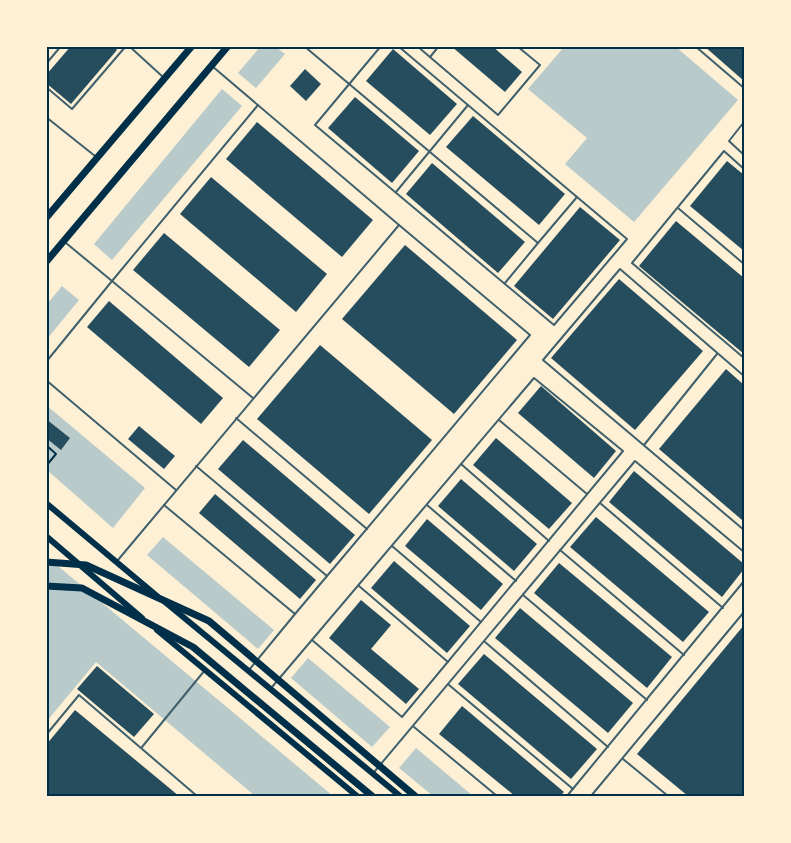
<svg xmlns="http://www.w3.org/2000/svg" width="791" height="843" font-family="'Titillium Web',sans-serif">
<style>
.green{fill:#b9caca}
.building{fill:#264d5e}
.lines{fill:none;stroke-linecap:round;stroke-linejoin:round}
.path{stroke:#003049;stroke-width:2}
.service{stroke:#3f606c;stroke-width:2}
.secondary{stroke:#003049;stroke-width:6}
.primary{stroke:#003049;stroke-width:7}
.neatline{fill:none;stroke:#003049;stroke-width:2}
</style>
<rect width="100%" height="100%" fill="#fdf0d5"/>
<g class="green">
<polygon points="260,47 276,47 285,54 256,88 238,73"/>
<polygon points="564,47 676,47 738,100 634,222 565,164 587,138 528,89"/>
<polygon points="222,89 242,106 112,260 94,244"/>
<polygon points="62,286 79,300 47,339 47,304"/>
<polygon points="46,405 145,488 113,528 47,470"/>
<polygon points="163,537 274,630 258,649 147,555"/>
<polygon points="46,556 333,796 255,796 96,662 47,721"/>
<polygon points="308,658 390,727 372,747 291,678"/>
<polygon points="416,748 473,796 433,796 399,768"/>
</g>
<g class="building">
<polygon points="71,46 113,46 117,50 71,104 46,83 46,75"/>
<polygon points="451,46 492,46 522,72 505,92"/>
<polygon points="704,46 744,46 744,81"/>
<polygon points="393,49 457,104 430,135 366,81"/>
<polygon points="305,69 321,84 306,101 290,86"/>
<polygon points="355,97 419,151 392,183 328,128"/>
<polygon points="473,116 565,194 539,225 446,147"/>
<polygon points="257,122 373,220 342,257 226,159"/>
<polygon points="727,161 744,175 744,251 690,206"/>
<polygon points="432,163 525,242 498,273 406,194"/>
<polygon points="211,177 327,274 296,312 180,214"/>
<polygon points="580,207 620,240 553,319 514,286"/>
<polygon points="676,221 744,278 744,354 639,266"/>
<polygon points="164,233 280,330 249,367 133,270"/>
<polygon points="405,245 517,340 454,414 342,319"/>
<polygon points="619,279 703,351 635,430 551,358"/>
<polygon points="109,301 223,398 201,424 87,327"/>
<polygon points="320,345 432,440 369,514 257,419"/>
<polygon points="726,369 744,385 744,518 742,520 659,449"/>
<polygon points="541,386 616,451 594,478 518,413"/>
<polygon points="46,419 70,438 61,450 46,438"/>
<polygon points="139,426 175,456 164,469 128,439"/>
<polygon points="496,438 572,503 549,529 473,465"/>
<polygon points="243,440 355,535 330,564 218,469"/>
<polygon points="634,471 744,564 744,569 722,597 609,502"/>
<polygon points="461,479 537,544 514,571 438,506"/>
<polygon points="215,494 316,580 300,599 199,513"/>
<polygon points="596,517 709,612 683,642 570,547"/>
<polygon points="427,519 503,584 481,610 405,546"/>
<polygon points="394,561 470,626 447,653 371,588"/>
<polygon points="559,563 672,657 647,688 534,593"/>
<polygon points="361,600 391,625 371,649 419,689 406,704 329,638"/>
<polygon points="520,608 633,703 608,733 495,638"/>
<polygon points="744,625 744,796 688,796 637,754"/>
<polygon points="484,654 597,749 571,779 458,684"/>
<polygon points="97,666 154,714 134,737 77,689"/>
<polygon points="462,706 564,792 560,796 515,796 439,734"/>
<polygon points="75,710 179,796 46,796 46,745"/>
</g>
<g class="lines">
<polyline class="path" points="46,445 56,454 46,466"/>
<g class="service">
<polyline points="129,46 163,77"/>
<polyline points="304,46 538,243 577,197 627,239 554,325 315,125 381,46"/>
<polyline points="398,46 577,197"/>
<polyline points="417,46 498,115 540,65 517,46"/>
<polyline points="695,46 744,88"/>
<polyline points="430,57 439,46"/>
<polyline points="46,64 61,46"/>
<polyline points="212,66 399,225"/>
<polyline points="46,87 72,109 126,46"/>
<polyline points="46,117 95,156"/>
<polyline points="744,122 729,141 744,155"/>
<polyline points="744,169 724,151 632,263 744,358"/>
<polyline points="396,192 468,105"/>
<polyline points="678,208 744,264"/>
<polyline points="66,243 112,281 258,105"/>
<polyline points="505,283 538,243"/>
<polyline points="46,362 112,281 253,398"/>
<polyline points="744,376 620,269 543,360 744,530"/>
<polyline points="46,380 176,490"/>
<polyline points="236,418 367,529"/>
<polyline points="499,420 587,494"/>
<polyline points="644,445 717,354"/>
<polyline points="461,464 549,541"/>
<polyline points="600,503 723,608"/>
<polyline points="164,505 295,614 327,576"/>
<polyline points="427,505 516,581"/>
<polyline points="392,546 481,622"/>
<polyline points="560,550 684,655"/>
<polyline points="118,560 399,225 530,335 327,576 196,466"/>
<polyline points="359,586 448,662"/>
<polyline points="523,595 647,700"/>
<polyline points="485,642 608,747"/>
<polyline points="249,670 295,614"/>
<polyline points="449,685 573,789"/>
<polyline points="272,687 534,378 623,451 402,717 312,640"/>
<polyline points="414,727 497,796"/>
<polyline points="46,735 79,695 197,796"/>
<polyline points="142,747 205,670"/>
<polyline points="623,759 668,796"/>
<polyline points="375,771 635,461 744,552"/>
<polyline points="567,796 744,581"/>
<polyline points="591,796 744,612"/>
</g>
<g class="secondary">
<polyline points="46,503 157,596"/>
<polyline points="46,536 142,618"/>
<polyline points="165,602 400,796"/>
<polyline points="157,630 357,796"/>
</g>
<g class="primary">
<polyline points="46,218 192,46"/>
<polyline points="46,262 228,46"/>
<polyline points="46,562 86,565 209,621 415,796"/>
<polyline points="46,586 82,588 193,647 372,796"/>
</g>
</g>
<rect width="791" height="843" fill="none" stroke="#fdf0d5" stroke-width="96"/>
<rect x="48" y="48" width="695" height="747" class="neatline"/>
</svg>
